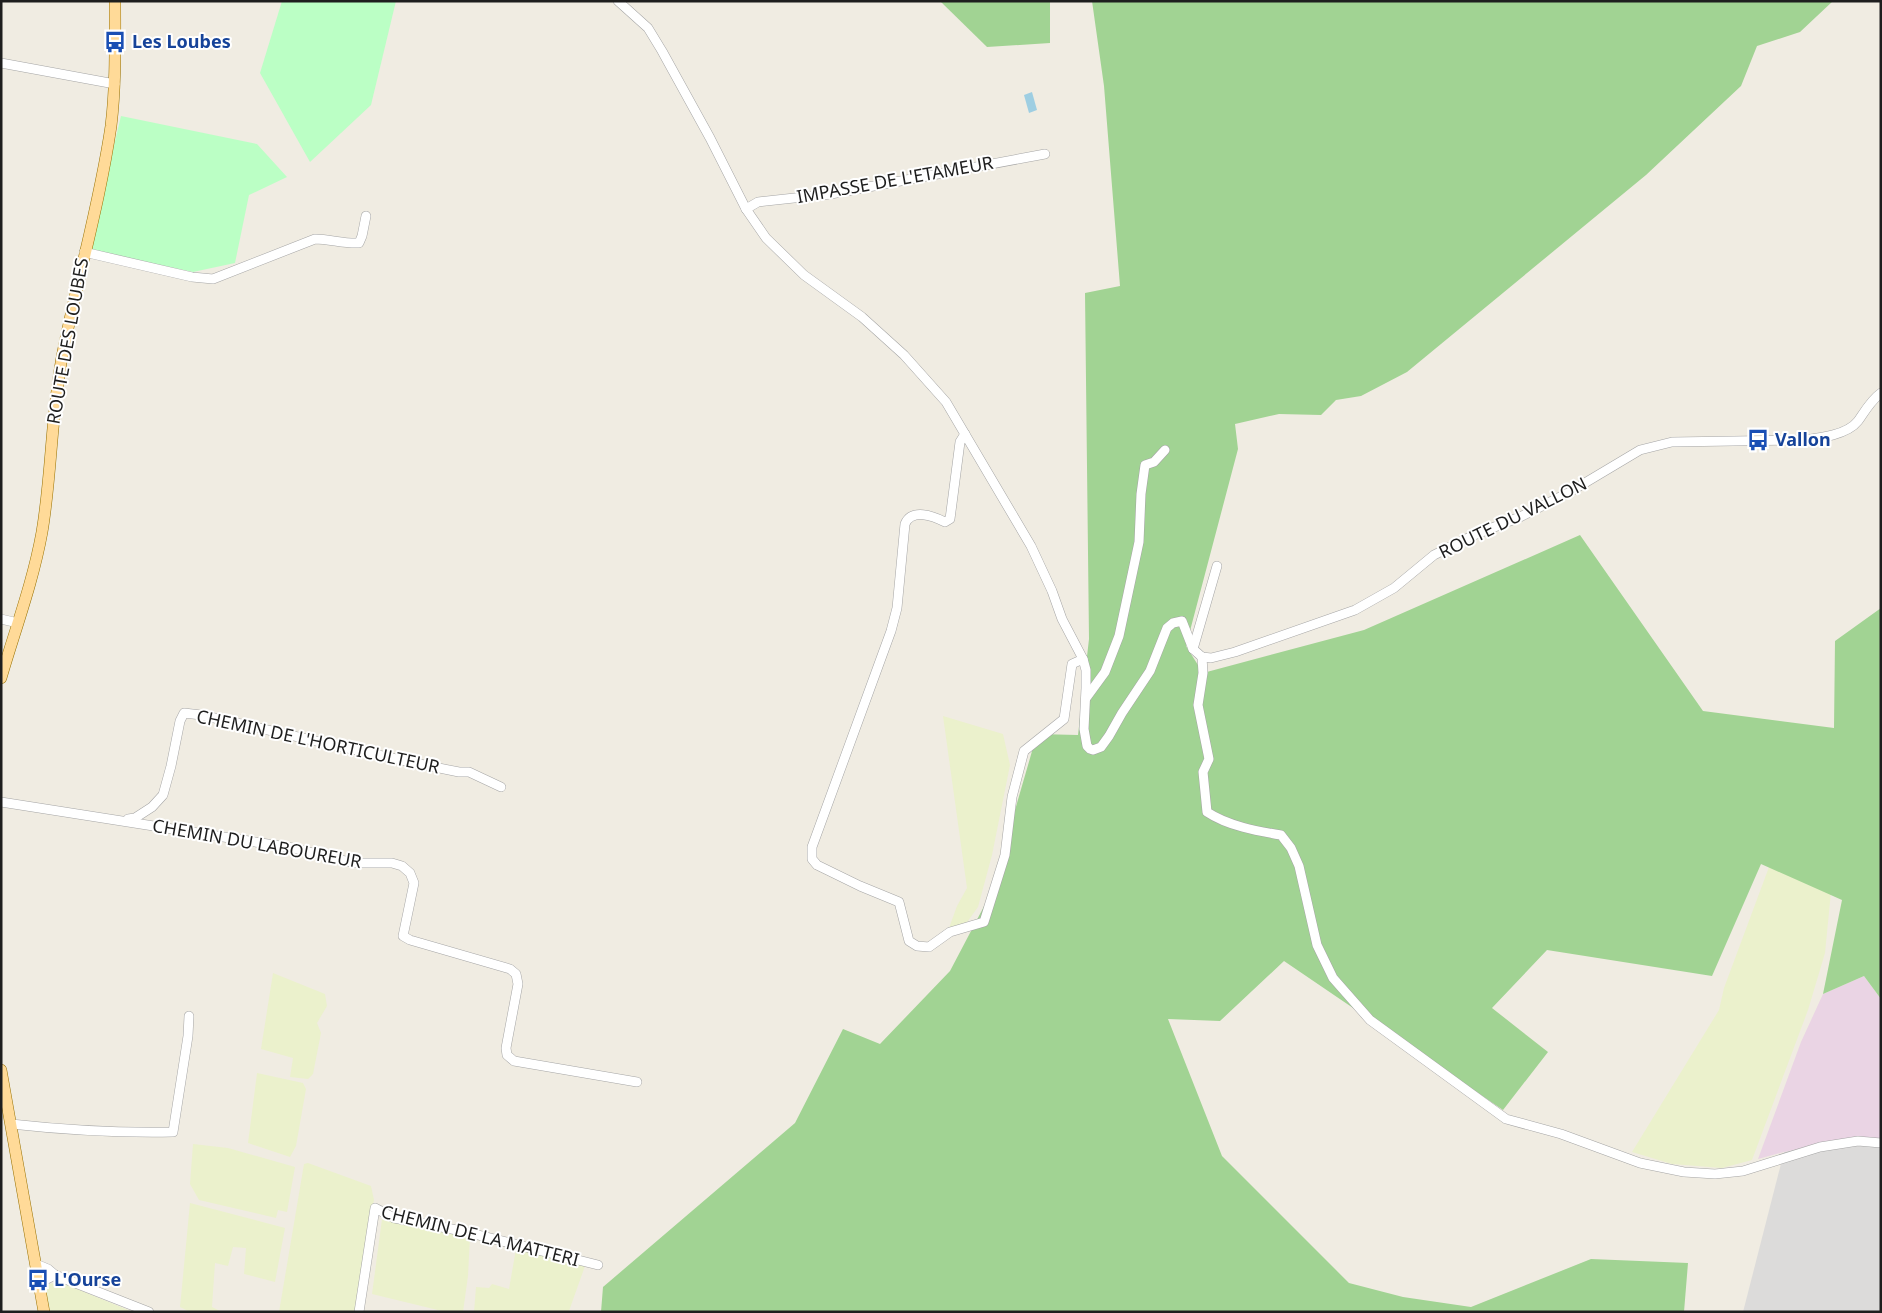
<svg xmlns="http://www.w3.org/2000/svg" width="1882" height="1313" font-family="'Noto Sans',sans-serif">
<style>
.residential{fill:#dcdbda}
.industrial{fill:#ead4e4}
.farmland{fill:#ebf1cc}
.forest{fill:#a1d393}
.park{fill:#bbffc5}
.water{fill:#9ecee2}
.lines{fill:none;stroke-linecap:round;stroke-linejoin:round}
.minor-casing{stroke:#a5a5a5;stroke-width:10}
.major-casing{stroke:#977000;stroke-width:12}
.minor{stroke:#fff;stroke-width:9}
.major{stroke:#ffda98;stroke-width:11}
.labels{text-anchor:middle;stroke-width:4;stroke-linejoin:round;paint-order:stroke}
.transit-label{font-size:18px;font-weight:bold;fill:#164399;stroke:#fff;text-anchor:start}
.street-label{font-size:18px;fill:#1e1e1e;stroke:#fff}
</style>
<rect width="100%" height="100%" fill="#f0ece2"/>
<polygon class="residential" points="1858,1136 1881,1140 1881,1312 1743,1312 1784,1152"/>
<polygon class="industrial" points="1864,976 1881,999 1881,1140 1858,1136 1784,1152 1758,1159 1801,1042 1823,994"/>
<g class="farmland">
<polygon points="943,716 1003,734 1010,765 992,855 978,907 965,925 949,928 957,906 967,888"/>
<polygon points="1769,867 1831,892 1825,953 1808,1010 1752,1160 1722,1168 1672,1164 1632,1152 1719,1010 1724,988"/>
<polygon points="273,973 325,994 327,1006 317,1023 321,1033 313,1074 308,1079 290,1077 293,1058 261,1049"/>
<polygon points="257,1073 303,1083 306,1089 296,1146 290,1157 248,1143"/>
<polygon points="193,1144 228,1148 295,1167 287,1212 278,1210 276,1218 199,1200 190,1184"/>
<polygon points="308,1163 371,1186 374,1200 368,1224 355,1312 279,1312 304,1164"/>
<polygon points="190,1203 285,1228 275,1282 244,1274 246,1248 233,1247 228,1266 215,1263 212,1307 222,1312 190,1312 180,1307"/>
<polygon points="382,1219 470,1237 468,1276 463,1312 446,1312 372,1294"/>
<polygon points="516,1249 585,1266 569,1311 474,1312 476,1287 489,1288 492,1284 509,1289"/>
<polygon points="58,1283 65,1284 133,1312 50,1312 45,1284"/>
</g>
<g class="forest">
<polygon points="940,1 1050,1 1050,43 987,47"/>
<polygon points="1092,1 1833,1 1800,32 1757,46 1741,86 1646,175 1407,372 1361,396 1336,400 1321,415 1279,414 1235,424 1238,449 1186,646 1203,673 1364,630 1580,535 1703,711 1834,728 1835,641 1881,608 1881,999 1864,976 1823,994 1842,900 1761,864 1712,976 1547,950 1492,1008 1548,1052 1503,1110 1284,961 1220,1021 1168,1019 1222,1156 1349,1283 1403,1297 1471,1307 1591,1259 1688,1263 1684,1312 601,1312 603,1287 795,1123 843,1029 880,1044 950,971 991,893 1037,734 1078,735 1089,639 1085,293 1120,286 1104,86"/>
</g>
<g class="park">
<polygon points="282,1 396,1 371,105 310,162 260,73"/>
<polygon points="121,116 257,144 287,177 249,195 235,263 193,272 89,250"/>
</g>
<polygon class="water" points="1032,92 1037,110 1029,113 1024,95"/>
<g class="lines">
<g class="minor-casing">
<g id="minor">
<polyline points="618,1 648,28 662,51 710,138 746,209 766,238 804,275 862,317 904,355 946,402 1031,546 1052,591 1062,619 1083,659 1086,670 1086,688 1084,729 1087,746 1090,749 1093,750 1101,747 1109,736 1122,713 1150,671 1167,628 1173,623 1182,621 1193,649 1202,657"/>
<polyline points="1,63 115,84"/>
<polyline points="746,209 758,202 831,194 1045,154"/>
<path d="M84 252 192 277 213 279 315 239C330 239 344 244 359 243L362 236 366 216"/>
<path d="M965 434 960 442 950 519 945 522C933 516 912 508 905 524L897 608 891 631 812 847V859L817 865 860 886 899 902 909 941 917 946 929 947 950 932 984 922 1005 855 1012 797 1024 751 1064 719 1072 664 1083 659"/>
<polyline points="1,619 18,623"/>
<polyline points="1193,649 1217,566"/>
<path d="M1202 657 1203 673 1198 705 1209 759 1203 772 1207 812C1228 826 1257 831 1281 835L1291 848 1299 866 1317 945 1333 978 1370 1020 1506 1119 1561 1134 1640 1163 1684 1172 1715 1174 1743 1171 1820 1147 1858 1141 1881 1143"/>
<path d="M1202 657 1211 658 1235 652 1355 610 1394 588 1434 555 1474 535 1520 517 1568 493 1640 450 1672 442 1803 440C1820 438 1847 435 1858 421 1865 411 1871 400 1881 393"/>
<polyline points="1086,698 1105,672 1119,636 1139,542 1141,494 1145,465 1154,462 1165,450"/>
<polyline points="1,802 293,848 354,863 392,863 402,866 410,873 414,883 403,936 410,940 510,969 516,974 518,984 506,1048 507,1055 514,1061 637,1082"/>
<path d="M128 819 135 818 152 807 163 795 171 766 180 721 184 713 201 715C287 734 372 755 459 772H469L501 787"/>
<path d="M11 1124C65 1130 119 1133 173 1132L188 1036 189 1016"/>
<polyline points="36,1264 48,1269 55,1275 39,1283"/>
<polyline points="55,1275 149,1312"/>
<polyline points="359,1312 375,1208 394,1218 462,1231 598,1265"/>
</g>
</g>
<g class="major-casing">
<g id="major">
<path d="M1 678C15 630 33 582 42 532 52 473 51 412 63 352 78 277 100 202 111 126 116 85 115 43 115 1"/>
<polyline points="1,1070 44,1312"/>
</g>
</g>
<use href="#minor" class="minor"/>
<use href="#major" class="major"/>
</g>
<defs>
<g id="bus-bare" transform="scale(1.725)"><path d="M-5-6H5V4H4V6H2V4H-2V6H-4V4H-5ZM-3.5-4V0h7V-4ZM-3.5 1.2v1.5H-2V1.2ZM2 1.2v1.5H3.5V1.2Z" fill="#1a4fb4" stroke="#fff" stroke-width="2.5" paint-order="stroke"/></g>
</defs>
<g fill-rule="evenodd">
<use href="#bus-bare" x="115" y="42"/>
<use href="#bus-bare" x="1758" y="440"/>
<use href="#bus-bare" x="38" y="1280"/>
</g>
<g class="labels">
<g class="transit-label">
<text x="132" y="48">Les Loubes</text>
<text x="1775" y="446">Vallon</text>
<text x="54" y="1286">L'Ourse</text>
</g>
<g class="street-label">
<text transform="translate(895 180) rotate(-10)" y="6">IMPASSE DE L'ETAMEUR</text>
<text transform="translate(68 341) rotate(-80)" y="6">ROUTE DES LOUBES</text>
<text transform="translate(1513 518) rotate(-26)" y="6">ROUTE DU VALLON</text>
<text transform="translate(318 742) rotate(12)" y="6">CHEMIN DE L'HORTICULTEUR</text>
<text transform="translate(257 844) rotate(10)" y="6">CHEMIN DU LABOUREUR</text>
<text transform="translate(480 1236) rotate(14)" y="6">CHEMIN DE LA MATTERI</text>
</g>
</g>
<rect width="1882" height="1313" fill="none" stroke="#1e1e1e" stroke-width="5"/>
</svg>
